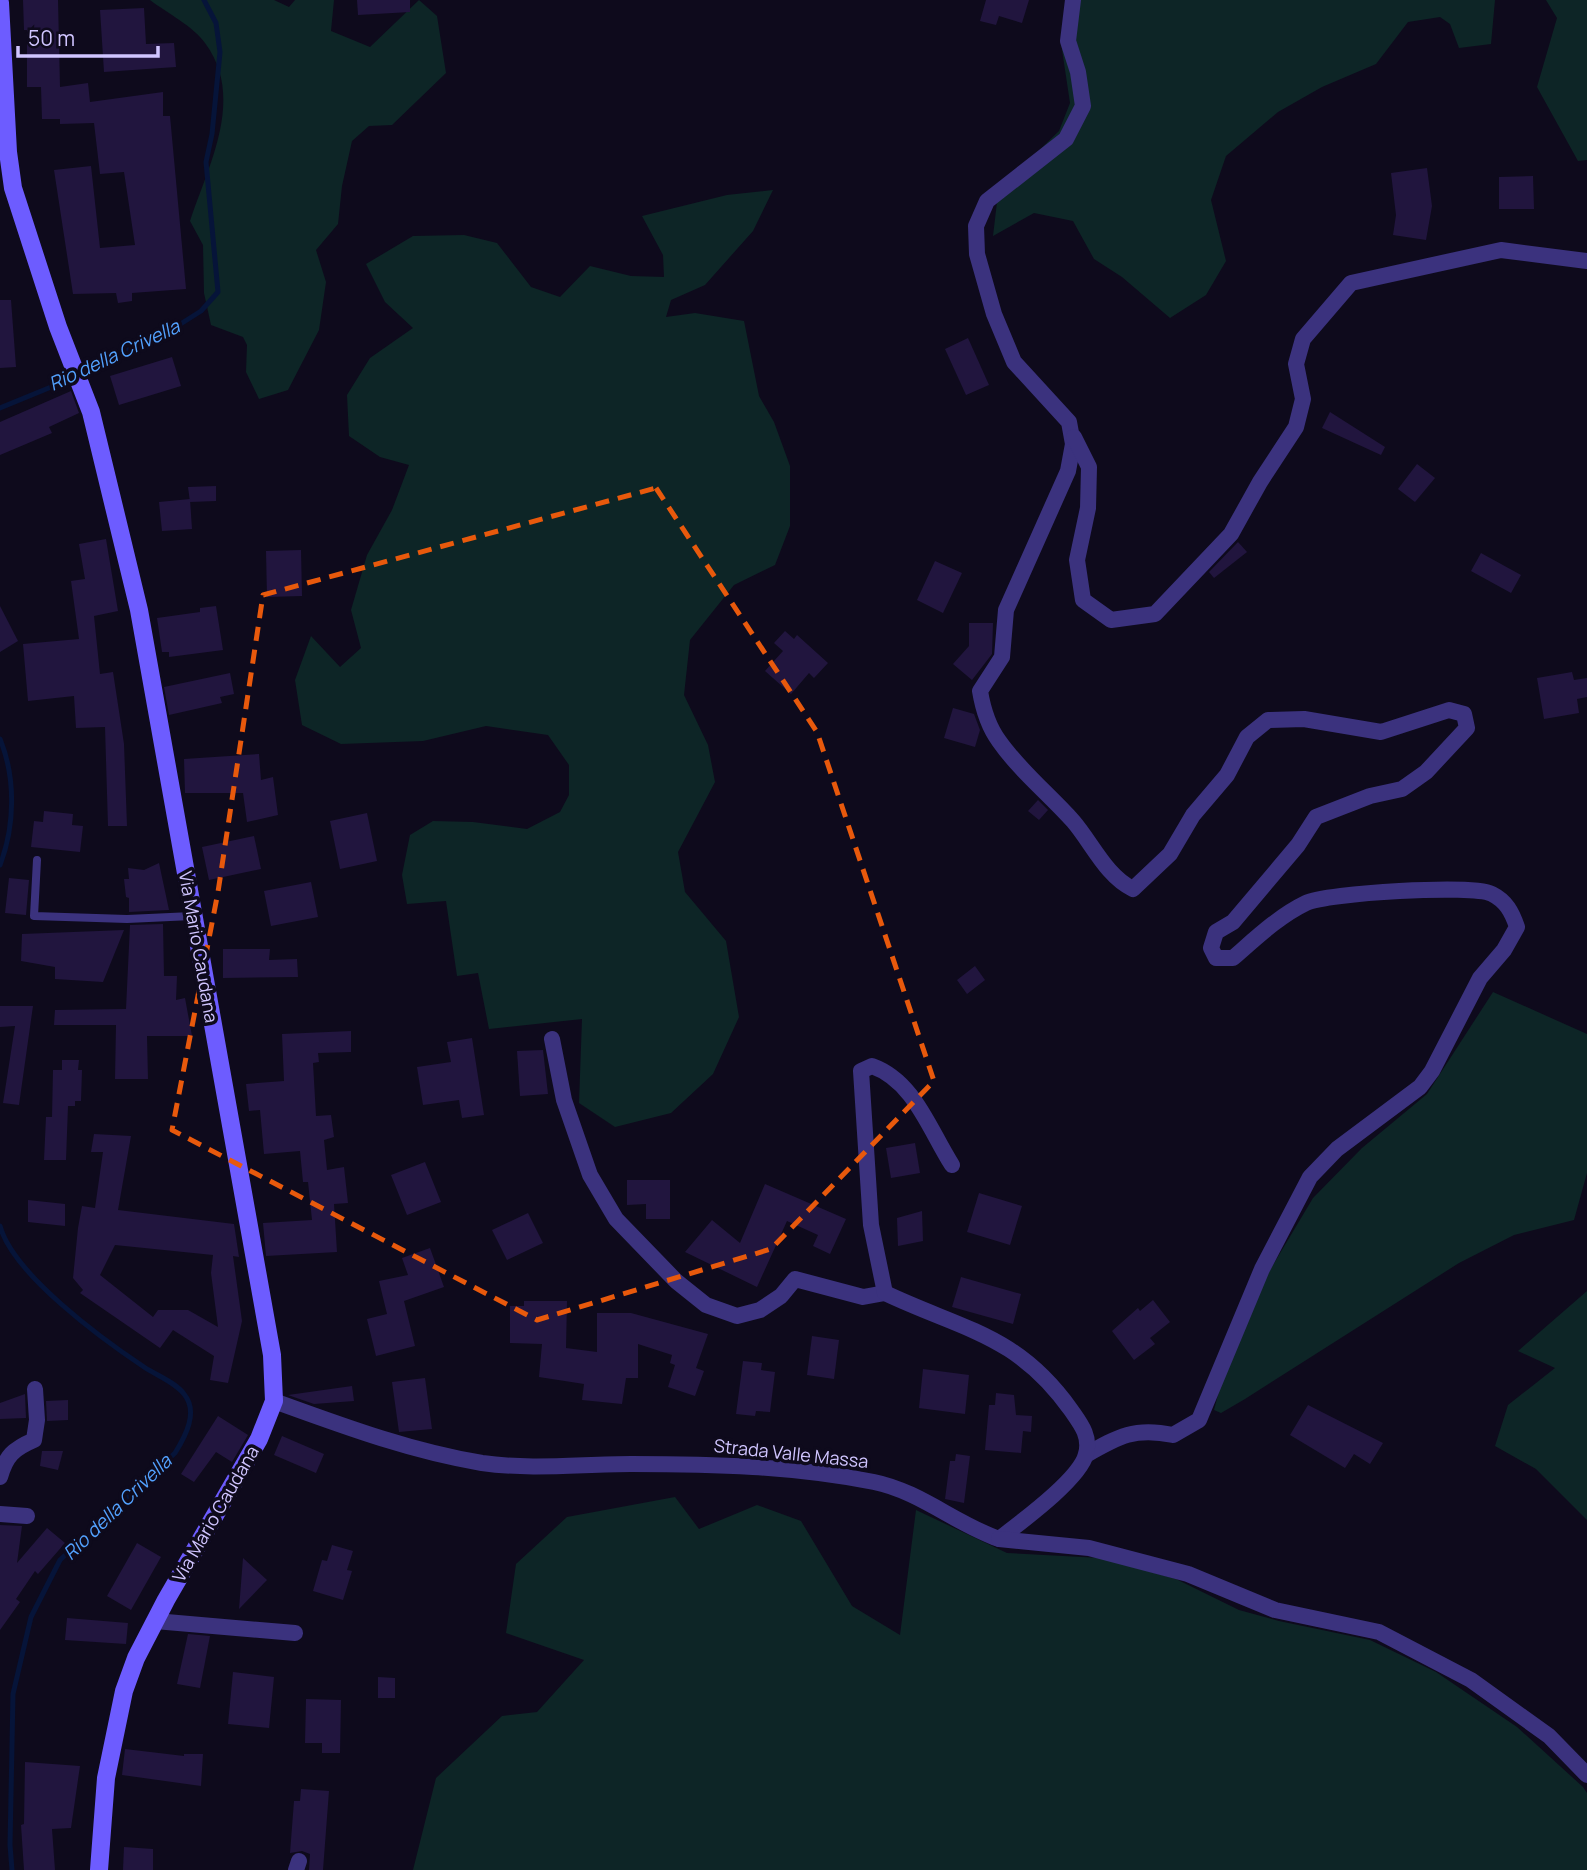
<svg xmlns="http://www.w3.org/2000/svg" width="1587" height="1870" font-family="Manrope,sans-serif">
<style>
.green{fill:#0d2526}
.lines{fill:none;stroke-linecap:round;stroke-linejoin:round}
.stream{stroke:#061439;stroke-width:5}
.building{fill:#21153e;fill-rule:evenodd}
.service{stroke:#3b327e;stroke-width:8}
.minor{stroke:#3b327e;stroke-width:16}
.secondary{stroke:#6d5cff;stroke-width:18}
.marked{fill:none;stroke:#e8590c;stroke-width:5;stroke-dasharray:14 9;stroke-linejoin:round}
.labels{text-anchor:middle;stroke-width:7;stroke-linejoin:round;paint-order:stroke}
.street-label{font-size:18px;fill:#d0c5ff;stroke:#0e0a1c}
.water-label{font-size:19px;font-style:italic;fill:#53a2ff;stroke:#0e0a1c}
</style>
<rect width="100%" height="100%" fill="#0e0a1c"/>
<g class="green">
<path d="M150 0H274L289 7 295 0H334L331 31 370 47 419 0 437 16 446 73 392 125 369 126 352 141 342 186 338 224 316 250 326 282 319 330 288 390 259 399 246 372 247 345 243 337 211 325 204 293 203 245 190 221C208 166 246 98 205 43 193 26 167 13 150 0Z"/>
<polygon points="1070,0 1495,0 1491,44 1459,48 1450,24 1440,17 1408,22 1376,64 1322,87 1278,112 1226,156 1211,200 1226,261 1206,295 1170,318 1122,277 1094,259 1073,221 1034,213 993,236 997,202 1028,161 1059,131 1070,103 1061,43"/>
<polygon points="1546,0 1587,0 1587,160 1578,161 1537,87 1557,18"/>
<polygon points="773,190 753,231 705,285 671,300 666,317 695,313 744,321 759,396 774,422 790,466 790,526 775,565 734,585 690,640 684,695 708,745 715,782 678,852 685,892 726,941 739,1017 713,1074 671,1113 615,1127 579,1103 582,1019 489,1029 478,973 457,976 446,901 407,904 402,875 410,835 433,821 473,822 527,829 560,812 569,795 569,765 548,735 486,726 423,741 341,744 302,725 295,680 311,636 340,667 361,648 351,610 367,555 392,510 409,465 380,457 349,436 347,395 370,358 413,328 385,302 366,264 413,236 464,235 497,243 531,287 560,297 590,266 631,276 664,277 663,255 642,216 727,195"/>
<polygon points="1493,992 1587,1034 1587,1173 1574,1220 1514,1235 1459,1263 1245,1399 1221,1413 1214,1410 1236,1327 1313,1198 1362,1148 1427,1094"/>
<polygon points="1587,1291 1587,1520 1536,1469 1495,1446 1508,1405 1555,1368 1518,1351"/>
<polygon points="675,1497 699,1529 757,1505 801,1521 852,1606 900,1635 916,1510 1007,1553 1101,1558 1176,1579 1239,1610 1279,1621 1370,1640 1436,1672 1517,1727 1583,1787 1587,1793 1587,1870 413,1870 436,1778 502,1716 537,1712 584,1660 506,1633 516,1564 567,1517"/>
</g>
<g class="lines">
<g class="stream">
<polyline points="0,408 56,385 103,360 160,337 201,311 218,292 206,162 212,134 220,52 216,23 204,0"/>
<path d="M0 739C16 778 15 826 0 865"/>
<path d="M0 1226C13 1274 102 1339 144 1367 156 1375 175 1382 184 1394 199 1412 185 1437 175 1453L60 1560 31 1617 13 1694 10 1845 12 1870"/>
</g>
</g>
<g class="building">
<polygon points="23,0 58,0 60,87 88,83 90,102 163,92 163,116 170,116 186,289 132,293 132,301 118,303 116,293 73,294 54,170 91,166 100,248 135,245 124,172 100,174 94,123 60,124 60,119 42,119 41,87 27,87 27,30 24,30"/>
<polygon points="357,0 410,0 410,12 358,15"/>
<polygon points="986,0 1029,0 1022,23 999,16 996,25 980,21"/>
<polygon points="144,8 146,44 174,43 176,67 104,72 100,10"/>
<polygon points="1427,168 1432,206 1426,240 1393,235 1396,215 1391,173"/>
<polygon points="1533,176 1534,209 1499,209 1499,177"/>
<polygon points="0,300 11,300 16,367 0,368"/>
<polygon points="968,338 989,385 966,395 945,349"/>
<polygon points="172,357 181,386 119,405 110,376"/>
<polygon points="71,391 79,413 49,427 52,433 0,455 0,422"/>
<polygon points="1330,412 1385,447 1381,455 1322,428"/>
<polygon points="1417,464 1435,478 1415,502 1398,489"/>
<polygon points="216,486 216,501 190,502 188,487"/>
<polygon points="190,499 192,529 162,531 159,502"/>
<polygon points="106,539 118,611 94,616 100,674 113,672 124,744 127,826 108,826 105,727 76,728 74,696 28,701 23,644 79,639 71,581 85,579 79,544"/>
<polygon points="1238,542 1247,552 1214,578 1209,572"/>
<polygon points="301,550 302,596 267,597 266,551"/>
<polygon points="1481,553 1521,575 1511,593 1471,571"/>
<polygon points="935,561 962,573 943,613 917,600"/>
<polygon points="0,606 18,641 0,652"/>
<polygon points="216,606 223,650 169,657 169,652 162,652 157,618 200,612 200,608"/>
<polygon points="969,623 993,623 992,654 972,680 953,664 969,646"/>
<polygon points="785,631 794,639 797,635 828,663 814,678 809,673 791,694 765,671 783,651 774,643"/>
<polygon points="1572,672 1574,680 1587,678 1587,697 1577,699 1579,713 1544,719 1537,678"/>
<polygon points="230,673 234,694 220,697 222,703 169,715 164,687"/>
<polygon points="953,708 974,714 980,730 975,747 944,738"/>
<polygon points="259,754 261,780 273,777 278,815 247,822 243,793 185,793 184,759"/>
<polygon points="1038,800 1048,810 1039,820 1028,811"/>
<polygon points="44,811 73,814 72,825 83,826 80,852 31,847 34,821 43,822"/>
<polygon points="367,813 377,861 340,869 330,821"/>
<polygon points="254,836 261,869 209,880 202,847"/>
<polygon points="159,863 169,910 129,912 129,898 126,897 124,879 129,879 128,868 144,870"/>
<polygon points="9,878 29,880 26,915 5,913"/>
<polygon points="311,882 318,917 271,926 264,891"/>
<polygon points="163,924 164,976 177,976 176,1000 185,998 192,1036 147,1036 148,1079 115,1079 116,1025 54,1025 55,1010 126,1009 130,925"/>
<polygon points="124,930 103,982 55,979 55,967 21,961 22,934"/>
<polygon points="223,949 270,949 269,960 297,959 298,977 223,978"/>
<polygon points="975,966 985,980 967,994 957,980"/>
<polygon points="0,1006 33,1006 19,1105 3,1103 15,1026 0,1027"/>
<polygon points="351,1031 351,1052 318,1053 319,1062 313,1063 316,1116 331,1115 334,1137 324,1140 327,1170 344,1167 348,1203 334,1204 337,1252 266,1256 263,1223 312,1220 308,1182 303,1182 300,1151 264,1154 260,1110 249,1111 246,1084 284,1081 282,1034"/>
<polygon points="472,1038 484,1115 462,1118 459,1100 423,1105 417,1067 451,1062 447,1042"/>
<polygon points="543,1050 548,1094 520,1096 517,1051"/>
<polygon points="62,1060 79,1060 78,1070 82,1070 81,1101 75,1101 75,1106 68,1106 66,1160 44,1160 46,1117 52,1117 53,1070 62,1070"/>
<path d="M94 1134 131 1136 118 1210 234 1224 239 1257 233 1256 242 1321 228 1383 210 1380 214 1356 173 1330 160 1348 80 1293 83 1290 73 1278 78 1228 82 1206 95 1208 103 1152H91ZM115 1245 213 1255 211 1273 218 1327 188 1310H158L153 1317 100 1275Z"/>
<polygon points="915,1143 920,1173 891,1178 886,1148"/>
<polygon points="425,1162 441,1202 407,1215 391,1175"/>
<polygon points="627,1180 670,1180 670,1219 646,1219 646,1204 627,1205"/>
<polygon points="765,1184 846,1219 830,1254 813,1246 818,1235 787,1221 757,1287 685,1252 712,1220 740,1243"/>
<polygon points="979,1193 1022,1206 1010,1245 967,1232"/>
<polygon points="28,1200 65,1204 65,1226 28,1222"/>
<polygon points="922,1211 923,1241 898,1246 897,1218"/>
<polygon points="528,1213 543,1243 507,1260 492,1230"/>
<polygon points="430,1248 444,1287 404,1301 415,1346 376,1356 367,1319 387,1314 379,1281 408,1275 402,1258"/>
<polygon points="961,1277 1021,1294 1013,1324 952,1307"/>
<polygon points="1153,1300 1170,1322 1150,1338 1155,1344 1134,1360 1112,1331 1138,1308 1140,1311"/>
<polygon points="524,1301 567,1301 566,1348 597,1352 597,1313 631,1313 708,1334 696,1368 704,1371 695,1396 668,1387 675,1365 670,1363 672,1355 638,1344 638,1378 626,1378 622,1404 582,1400 584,1384 539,1377 542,1344 510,1343 510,1306 524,1306"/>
<polygon points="812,1336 839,1340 834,1379 807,1375"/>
<polygon points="743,1361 762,1363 761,1370 775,1372 770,1412 756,1411 755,1416 736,1414"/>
<polygon points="923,1369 969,1375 965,1414 919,1408"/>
<polygon points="425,1378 432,1429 399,1432 392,1382"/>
<polygon points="352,1386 354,1401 314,1404 288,1395"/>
<polygon points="996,1393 1014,1395 1016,1415 1032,1416 1031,1432 1023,1431 1021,1453 985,1450 989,1405 995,1405"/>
<polygon points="25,1394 26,1418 0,1419 0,1403"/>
<polygon points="68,1400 68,1420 47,1421 46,1401"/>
<polygon points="1308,1405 1383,1443 1370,1464 1354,1454 1345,1468 1290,1435"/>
<polygon points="218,1416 248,1435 232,1462 216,1452 194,1482 181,1474"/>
<polygon points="282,1436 324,1454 316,1473 274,1455"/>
<polygon points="42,1451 63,1451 58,1470 40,1466"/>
<polygon points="956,1454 970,1456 964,1503 945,1499 950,1461 955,1461"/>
<polygon points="0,1525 22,1526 17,1563 47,1528 65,1543 38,1574 35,1571 16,1599 20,1602 0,1630"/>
<polygon points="137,1543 161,1557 131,1610 107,1596"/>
<polygon points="332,1545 353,1551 347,1570 352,1571 343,1600 313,1591 322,1560 327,1561"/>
<polygon points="243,1558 267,1580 239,1609"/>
<polygon points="67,1618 128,1623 126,1644 65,1640"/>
<polygon points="188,1634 210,1636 200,1688 177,1684"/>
<polygon points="233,1672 274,1677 269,1728 228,1724"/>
<polygon points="378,1677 395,1678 395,1698 378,1698"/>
<polygon points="306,1699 341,1700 340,1753 322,1753 322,1743 305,1743"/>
<polygon points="125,1749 184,1756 184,1754 203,1754 201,1786 122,1775"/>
<polygon points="25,1762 80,1766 71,1828 52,1829 55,1870 24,1870 21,1825 24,1824"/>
<polygon points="301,1789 329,1791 323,1870 309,1870 310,1854 302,1851 290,1853 294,1801 300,1801"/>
<polygon points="124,1847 153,1849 153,1870 123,1870"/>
</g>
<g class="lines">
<polyline class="service" points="37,860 34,916 127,919 192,916"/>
<g class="minor">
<path d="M1073 0 1068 41 1078 72 1083 106 1066 139 987 201 976 226 977 254 994 314 1014 362 1069 422 1073 444 1068 471 1006 610 1002 657 980 691C983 709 988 726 999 741 1020 771 1049 794 1073 821 1092 843 1106 876 1133 889L1170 854 1193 815 1227 775 1247 737 1268 720 1304 719 1381 732 1449 710 1464 714 1467 728 1426 772 1402 789 1370 796 1316 817 1298 845 1233 922 1216 932 1211 948 1216 958H1233C1256 938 1279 916 1306 903 1326 893 1473 884 1492 894 1506 901 1512 912 1517 927L1504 950 1480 978 1432 1071 1420 1087 1337 1149 1310 1177 1262 1269 1199 1420 1173 1435C1135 1427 1119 1436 1086 1455"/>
<polyline points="1074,437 1089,467 1088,508 1077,560 1083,600 1111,620 1155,614 1231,534 1260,482 1296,427 1303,399 1296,364 1303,339 1351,283 1501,250 1587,261"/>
<polyline points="552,1039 564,1100 590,1175 616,1219 676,1281 706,1305 737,1316 760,1310 781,1296 795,1279 863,1297 885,1293"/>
<path d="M274 1401C343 1426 410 1451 482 1463 532 1470 581 1464 631 1464 713 1464 793 1466 874 1482 919 1491 956 1524 999 1539 1021 1522 1080 1479 1086 1454 1091 1436 1080 1423 1071 1410 1017 1334 963 1330 885 1293L871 1225 861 1071 872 1066C914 1081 929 1129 952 1165"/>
<path d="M0 1477C6 1456 13 1449 34 1440L37 1420 35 1389"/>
<polyline points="0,1514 27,1516"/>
<polyline points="999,1539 1089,1548 1188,1574 1275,1610 1379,1632 1471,1680 1549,1736 1587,1775"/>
<polyline points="155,1621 295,1633"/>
<polyline points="296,1870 299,1861"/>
</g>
<polyline class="secondary" points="0,3 8,152 13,188 58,327 91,412 139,610 272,1355 274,1401 259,1439 166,1600 136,1658 124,1691 106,1778 99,1870"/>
</g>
<path class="marked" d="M656 488 817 732 934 1081 771 1249 537 1320 172 1130 218 892 263 595Z"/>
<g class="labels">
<g class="street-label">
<text transform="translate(198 947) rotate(80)" y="6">Via Mario Caudana</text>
<text transform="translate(791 1454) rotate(6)" y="6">Strada Valle Massa</text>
<text transform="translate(216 1514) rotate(-60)" y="6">Via Mario Caudana</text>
</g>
<g class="water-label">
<text transform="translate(114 355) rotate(-25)" y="7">Rio della Crivella</text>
<text transform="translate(117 1507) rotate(-44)" y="7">Rio della Crivella</text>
</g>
</g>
<path d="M18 46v10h140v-10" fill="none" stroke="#d0c5ff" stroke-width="3.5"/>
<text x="28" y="46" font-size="21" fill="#d0c5ff" stroke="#0e0a1c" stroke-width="5" paint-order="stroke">50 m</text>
</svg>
